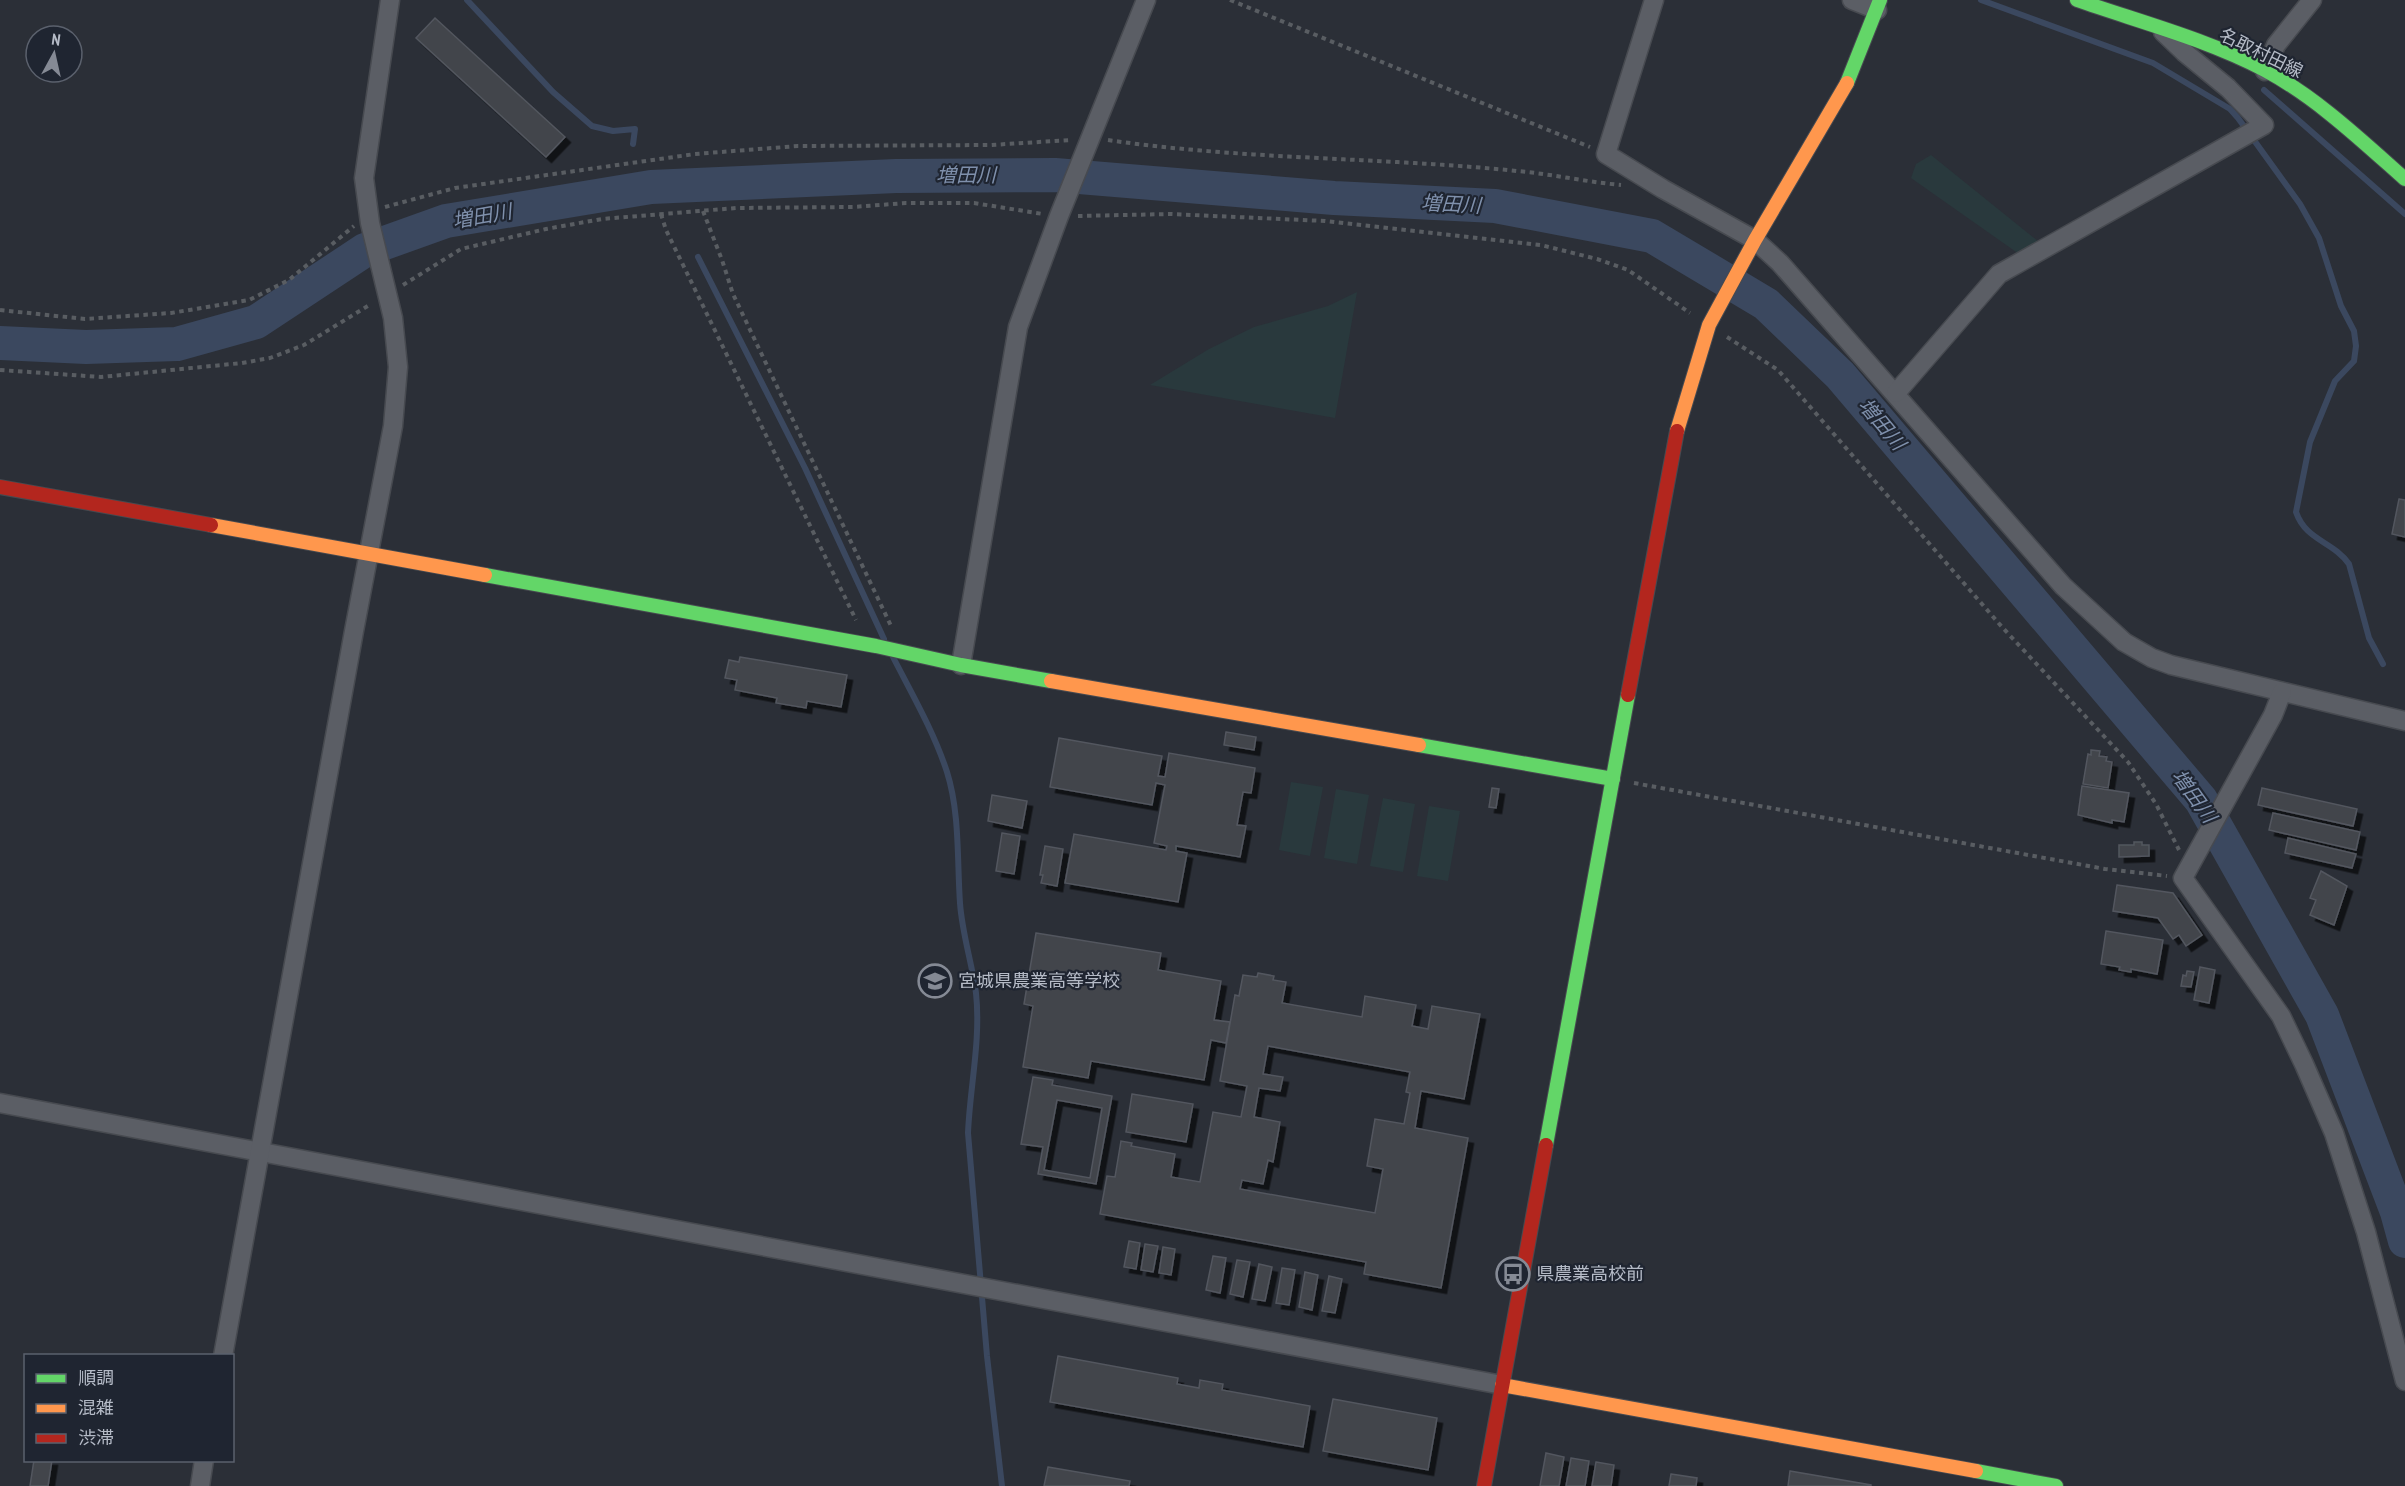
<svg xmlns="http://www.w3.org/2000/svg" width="2405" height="1486" font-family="'PT Sans Narrow','Noto Sans JP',sans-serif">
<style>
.green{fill:#29393d}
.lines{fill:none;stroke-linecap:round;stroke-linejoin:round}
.stream{stroke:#3b485f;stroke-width:6}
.river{stroke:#3b485f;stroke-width:34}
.building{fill:#42454b;stroke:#53575f;stroke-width:1.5;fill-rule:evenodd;filter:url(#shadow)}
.street-casing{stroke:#474a50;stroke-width:21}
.fast-casing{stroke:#474a50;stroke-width:16}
.slow-casing{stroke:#474a50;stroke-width:16}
.jam-casing{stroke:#474a50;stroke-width:16}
.path{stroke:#595d62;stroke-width:4;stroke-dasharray:4.5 4.5;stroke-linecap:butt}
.street{stroke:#5b5e65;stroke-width:18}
.fast{stroke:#63d668;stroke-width:14}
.slow{stroke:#ff974d;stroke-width:14}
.jam{stroke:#b3261e;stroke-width:14}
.labels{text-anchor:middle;stroke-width:4.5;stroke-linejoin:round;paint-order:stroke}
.street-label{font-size:18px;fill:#b5bbc7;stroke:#1f2531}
.poi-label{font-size:18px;fill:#b5bbc7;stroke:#1f2531;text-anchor:start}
.water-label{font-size:20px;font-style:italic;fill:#7f90ac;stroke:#1f2531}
</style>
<defs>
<filter id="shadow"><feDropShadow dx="5.5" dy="5.5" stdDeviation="0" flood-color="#0009"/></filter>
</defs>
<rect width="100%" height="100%" fill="#2b2f37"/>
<g class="green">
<polygon points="1931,155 2039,242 2019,254 1911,178 1916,164"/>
<polygon points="1357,292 1335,418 1150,385 1209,349 1254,327 1328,306"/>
<polygon points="1291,782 1323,787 1310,856 1279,850"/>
<polygon points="1336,789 1369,795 1357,864 1324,858"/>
<polygon points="1383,798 1415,804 1403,872 1370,866"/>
<polygon points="1429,806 1460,811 1448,881 1417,876"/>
</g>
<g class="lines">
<g class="stream">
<polyline points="467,0 553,92 592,126 613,131 635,129 633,144"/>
<path d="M1981 0 2153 63 2230 109 2238 118 2300 204 2319 238 2341 306 2354 331 2356 346 2354 361 2335 381 2310 442 2296 512C2306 541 2333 541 2349 564L2369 638 2383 664"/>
<polyline points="2264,90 2405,214"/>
<polyline points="698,257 805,468 884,639"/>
<path d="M893 657C912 694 934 732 947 772 960 813 957 861 960 903 962 933 972 963 976 993 981 1040 970 1086 968 1133L987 1356 1002 1486"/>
</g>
<polyline class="river" points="0,343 86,347 177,344 256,322 365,250 446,221 651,187 896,176 1055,175 1334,198 1495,206 1652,236 1766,304 1840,375 2201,800 2322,1015 2397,1212 2405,1241"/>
</g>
<g class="building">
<polygon points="435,18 565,137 546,157 416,38"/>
<polygon points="2399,499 2405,500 2405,537 2392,534"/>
<polygon points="740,657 847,675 841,707 807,701 806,708 776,703 777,698 735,690 737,680 725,678 729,660 739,662"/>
<polygon points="1226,732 1256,737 1254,750 1224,745"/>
<polygon points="1059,738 1162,756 1158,776 1165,777 1169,753 1255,768 1251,793 1243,792 1237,825 1246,826 1240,857 1176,846 1176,851 1187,853 1178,902 1065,883 1074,834 1166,850 1167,846 1154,843 1165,785 1156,783 1152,805 1050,787"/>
<polygon points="2091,750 2100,751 2099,756 2107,757 2106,761 2112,762 2108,788 2083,784 2088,754 2091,755"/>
<polygon points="2082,786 2129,793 2124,822 2112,820 2112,823 2078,815"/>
<polygon points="1492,788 1499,789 1496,808 1489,807"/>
<polygon points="2262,788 2357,809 2353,826 2258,805"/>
<polygon points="992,795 1027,801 1022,828 988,821"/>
<polygon points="2273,813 2360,832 2356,850 2269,830"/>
<polygon points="1002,833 1020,836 1014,874 996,871"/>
<polygon points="2288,838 2356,854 2352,868 2285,853"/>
<polygon points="2134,842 2142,842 2142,845 2149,845 2149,856 2119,857 2119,845 2134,845"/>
<polygon points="1045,846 1063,849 1057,886 1041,883 1043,875 1040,875"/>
<polygon points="2321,871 2347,886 2334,925 2310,915 2316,900 2310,898"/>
<polygon points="2117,885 2173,893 2202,935 2186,946 2179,935 2173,939 2158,918 2113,911"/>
<polygon points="2106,931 2163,940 2157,974 2131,969 2131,972 2119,970 2120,967 2101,964"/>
<polygon points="1036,933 1161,953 1158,970 1221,981 1214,1020 1230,1022 1226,1043 1211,1040 1204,1080 1091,1061 1088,1078 1023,1067 1033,1006 1024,1004"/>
<polygon points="2200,967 2215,970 2209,1003 2194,1000"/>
<polygon points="2187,971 2194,972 2191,987 2181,986 2183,975 2186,976"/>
<path d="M1258 973 1274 976 1273 980 1286 982 1282 1003 1362 1017 1365 996 1416 1005 1412 1026 1428 1029 1432 1006 1480 1014 1464 1099 1421 1091 1415 1128 1468 1138 1441 1288 1364 1274 1366 1262 1100 1214 1107 1176 1115 1177 1121 1141 1132 1143 1131 1146 1175 1154 1171 1177 1200 1182 1213 1112 1241 1117 1247 1086 1220 1081 1235 995 1239 996 1243 975 1257 977ZM1268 1046 1410 1072 1406 1092 1410 1093 1404 1124 1375 1119 1367 1166 1383 1169 1375 1213 1240 1189 1242 1180 1263 1184 1268 1160 1273 1162 1280 1122 1254 1117 1259 1088 1280 1091 1283 1077 1263 1074Z"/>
<path d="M1033 1077 1053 1080 1052 1085 1112 1096 1096 1184 1038 1174 1043 1147 1021 1144ZM1057 1100 1102 1108 1090 1178 1044 1170Z"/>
<polygon points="1132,1094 1193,1104 1186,1142 1126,1132"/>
<polygon points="1129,1241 1140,1243 1136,1269 1124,1267"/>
<polygon points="1145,1244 1158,1246 1153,1272 1141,1270"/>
<polygon points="1163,1247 1175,1249 1171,1275 1159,1273"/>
<polygon points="1213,1256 1226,1258 1220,1293 1206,1290"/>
<polygon points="1237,1260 1250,1262 1243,1297 1230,1294"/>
<polygon points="1259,1264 1272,1267 1265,1301 1252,1299"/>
<polygon points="1282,1268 1295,1270 1289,1305 1276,1303"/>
<polygon points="1305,1272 1318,1275 1312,1310 1299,1307"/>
<polygon points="1329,1276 1342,1279 1335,1313 1322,1311"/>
<polygon points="1058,1356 1178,1378 1177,1384 1199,1388 1200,1380 1223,1384 1222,1390 1310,1406 1303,1447 1050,1402"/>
<polygon points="1333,1399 1437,1418 1428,1470 1323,1451"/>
<polygon points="1546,1453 1564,1457 1559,1486 1540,1486"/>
<polygon points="1571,1458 1589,1461 1585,1486 1566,1486"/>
<polygon points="34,1460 52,1460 48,1486 30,1486"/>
<polygon points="1596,1462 1614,1465 1611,1486 1592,1486"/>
<polygon points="1048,1467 1130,1481 1129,1486 1044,1486"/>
<polygon points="1790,1471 1871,1485 1871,1486 1788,1486"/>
<polygon points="1671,1474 1697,1478 1696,1486 1669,1486"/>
</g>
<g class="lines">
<g class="street-casing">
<g id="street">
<polyline points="1654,0 1606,154 1663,189 1755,240 1780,263 2063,586 2124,642 2152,658 2171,665 2405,721"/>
<polyline points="1852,0 1877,10"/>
<polyline points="2265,71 2276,45 2312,0"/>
<polyline points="1896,393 1999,274 2264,125 2228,88 2184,52 2163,32"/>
<polyline points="961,665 1018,327 1059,216 1146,0"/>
<polyline points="2282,692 2273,715 2183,878 2281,1016 2304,1064 2334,1133 2366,1232 2405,1381"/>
<polyline points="0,1103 1502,1385"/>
<polyline points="223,1356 354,631 393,426 398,367 393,318 370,223 364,178 390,0"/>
<polyline points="200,1486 204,1460"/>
</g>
</g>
<g class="fast-casing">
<g id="fast">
<path d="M2077 0C2140 22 2206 39 2265 70 2317 98 2361 140 2405 179"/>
<polyline points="1847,83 1880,0"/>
<polyline points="485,575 876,646 961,665 1051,681"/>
<polyline points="1419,745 1613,779"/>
<polyline points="1546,1145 1628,695"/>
<polyline points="1976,1471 2056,1486"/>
</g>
</g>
<g class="slow-casing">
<g id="slow">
<polyline points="1677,431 1709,325 1755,240 1847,83"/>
<polyline points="211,525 485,575"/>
<polyline points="1051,681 1419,745"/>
<polyline points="1502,1385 1976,1471"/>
</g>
</g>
<g class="jam-casing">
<g id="jam">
<polyline points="0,487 211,525"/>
<polyline points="1628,695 1677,431"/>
<polyline points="1484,1486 1546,1145"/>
</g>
</g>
<g class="path">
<polyline points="1230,0 1590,147"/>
<path d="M1108 140C1244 160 1381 157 1517 171 1552 174 1586 182 1621 185"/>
<polyline points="385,207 455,188 695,154 798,146 991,145 1071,140"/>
<polyline points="703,211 722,260 733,294 892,628"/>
<polyline points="661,214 666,230 856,620"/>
<polyline points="1078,216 1170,214 1325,221 1541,245 1597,259 1628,270 1690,313"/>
<polyline points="403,285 461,249 546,229 602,219 736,208 853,207 906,203 974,203 1043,214"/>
<polyline points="0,310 85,319 171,313 249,300 289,280 354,226"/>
<polyline points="1727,337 1778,370 2002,627 2128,762 2156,804 2179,850"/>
<polyline points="0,370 101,377 242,363 270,358 304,345 371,304"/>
<polyline points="1634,783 2105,869 2167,876"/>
</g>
<use href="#street" class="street"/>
<use href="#fast" class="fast"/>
<use href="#slow" class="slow"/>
<use href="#jam" class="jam"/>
</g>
<defs>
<g id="school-ring" transform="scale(1.725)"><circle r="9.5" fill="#1f2531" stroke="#858a95" stroke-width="1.5"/><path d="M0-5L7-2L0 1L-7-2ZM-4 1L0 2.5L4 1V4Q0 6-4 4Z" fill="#858a95"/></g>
<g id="bus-ring" transform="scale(1.725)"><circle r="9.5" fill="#1f2531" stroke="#858a95" stroke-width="1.5"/><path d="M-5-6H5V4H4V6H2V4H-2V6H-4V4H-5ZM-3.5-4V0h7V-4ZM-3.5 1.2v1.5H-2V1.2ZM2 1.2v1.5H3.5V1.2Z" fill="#858a95"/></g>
</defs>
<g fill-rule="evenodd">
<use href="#school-ring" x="935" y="981"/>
<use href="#bus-ring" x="1513" y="1274"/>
</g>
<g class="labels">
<g class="street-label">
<text transform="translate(2261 53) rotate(26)" y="6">名取村田線</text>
</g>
<g class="poi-label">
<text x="958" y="987">宮城県農業高等学校</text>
<text x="1536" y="1280">県農業高校前</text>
</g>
<g class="water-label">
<text x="966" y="182">増田川</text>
<text transform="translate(1451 204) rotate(3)" y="7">増田川</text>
<text transform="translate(482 216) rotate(-10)" y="7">増田川</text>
<text transform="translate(1882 424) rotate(50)" y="7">増田川</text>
<text transform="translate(2194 796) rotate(54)" y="7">増田川</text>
</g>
</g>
<rect x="24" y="1354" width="210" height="108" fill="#1f2531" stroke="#5b616d" stroke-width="1.5"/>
<rect x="36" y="1374" width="30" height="9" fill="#63d668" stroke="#5b616d" stroke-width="1.5"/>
<text x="78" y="1384" font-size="18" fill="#b5bbc7">順調</text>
<rect x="36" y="1404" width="30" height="9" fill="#ff974d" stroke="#5b616d" stroke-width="1.5"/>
<text x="78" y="1414" font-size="18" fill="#b5bbc7">混雑</text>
<rect x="36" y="1434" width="30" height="9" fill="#b3261e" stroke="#5b616d" stroke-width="1.5"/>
<text x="78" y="1444" font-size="18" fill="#b5bbc7">渋滞</text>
<g transform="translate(54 54) rotate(8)"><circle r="28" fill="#1f2531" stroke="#5b616d" stroke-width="1.5"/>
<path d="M0-4.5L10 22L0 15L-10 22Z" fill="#858a95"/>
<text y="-9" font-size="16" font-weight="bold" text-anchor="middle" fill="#b5bbc7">N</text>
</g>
</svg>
